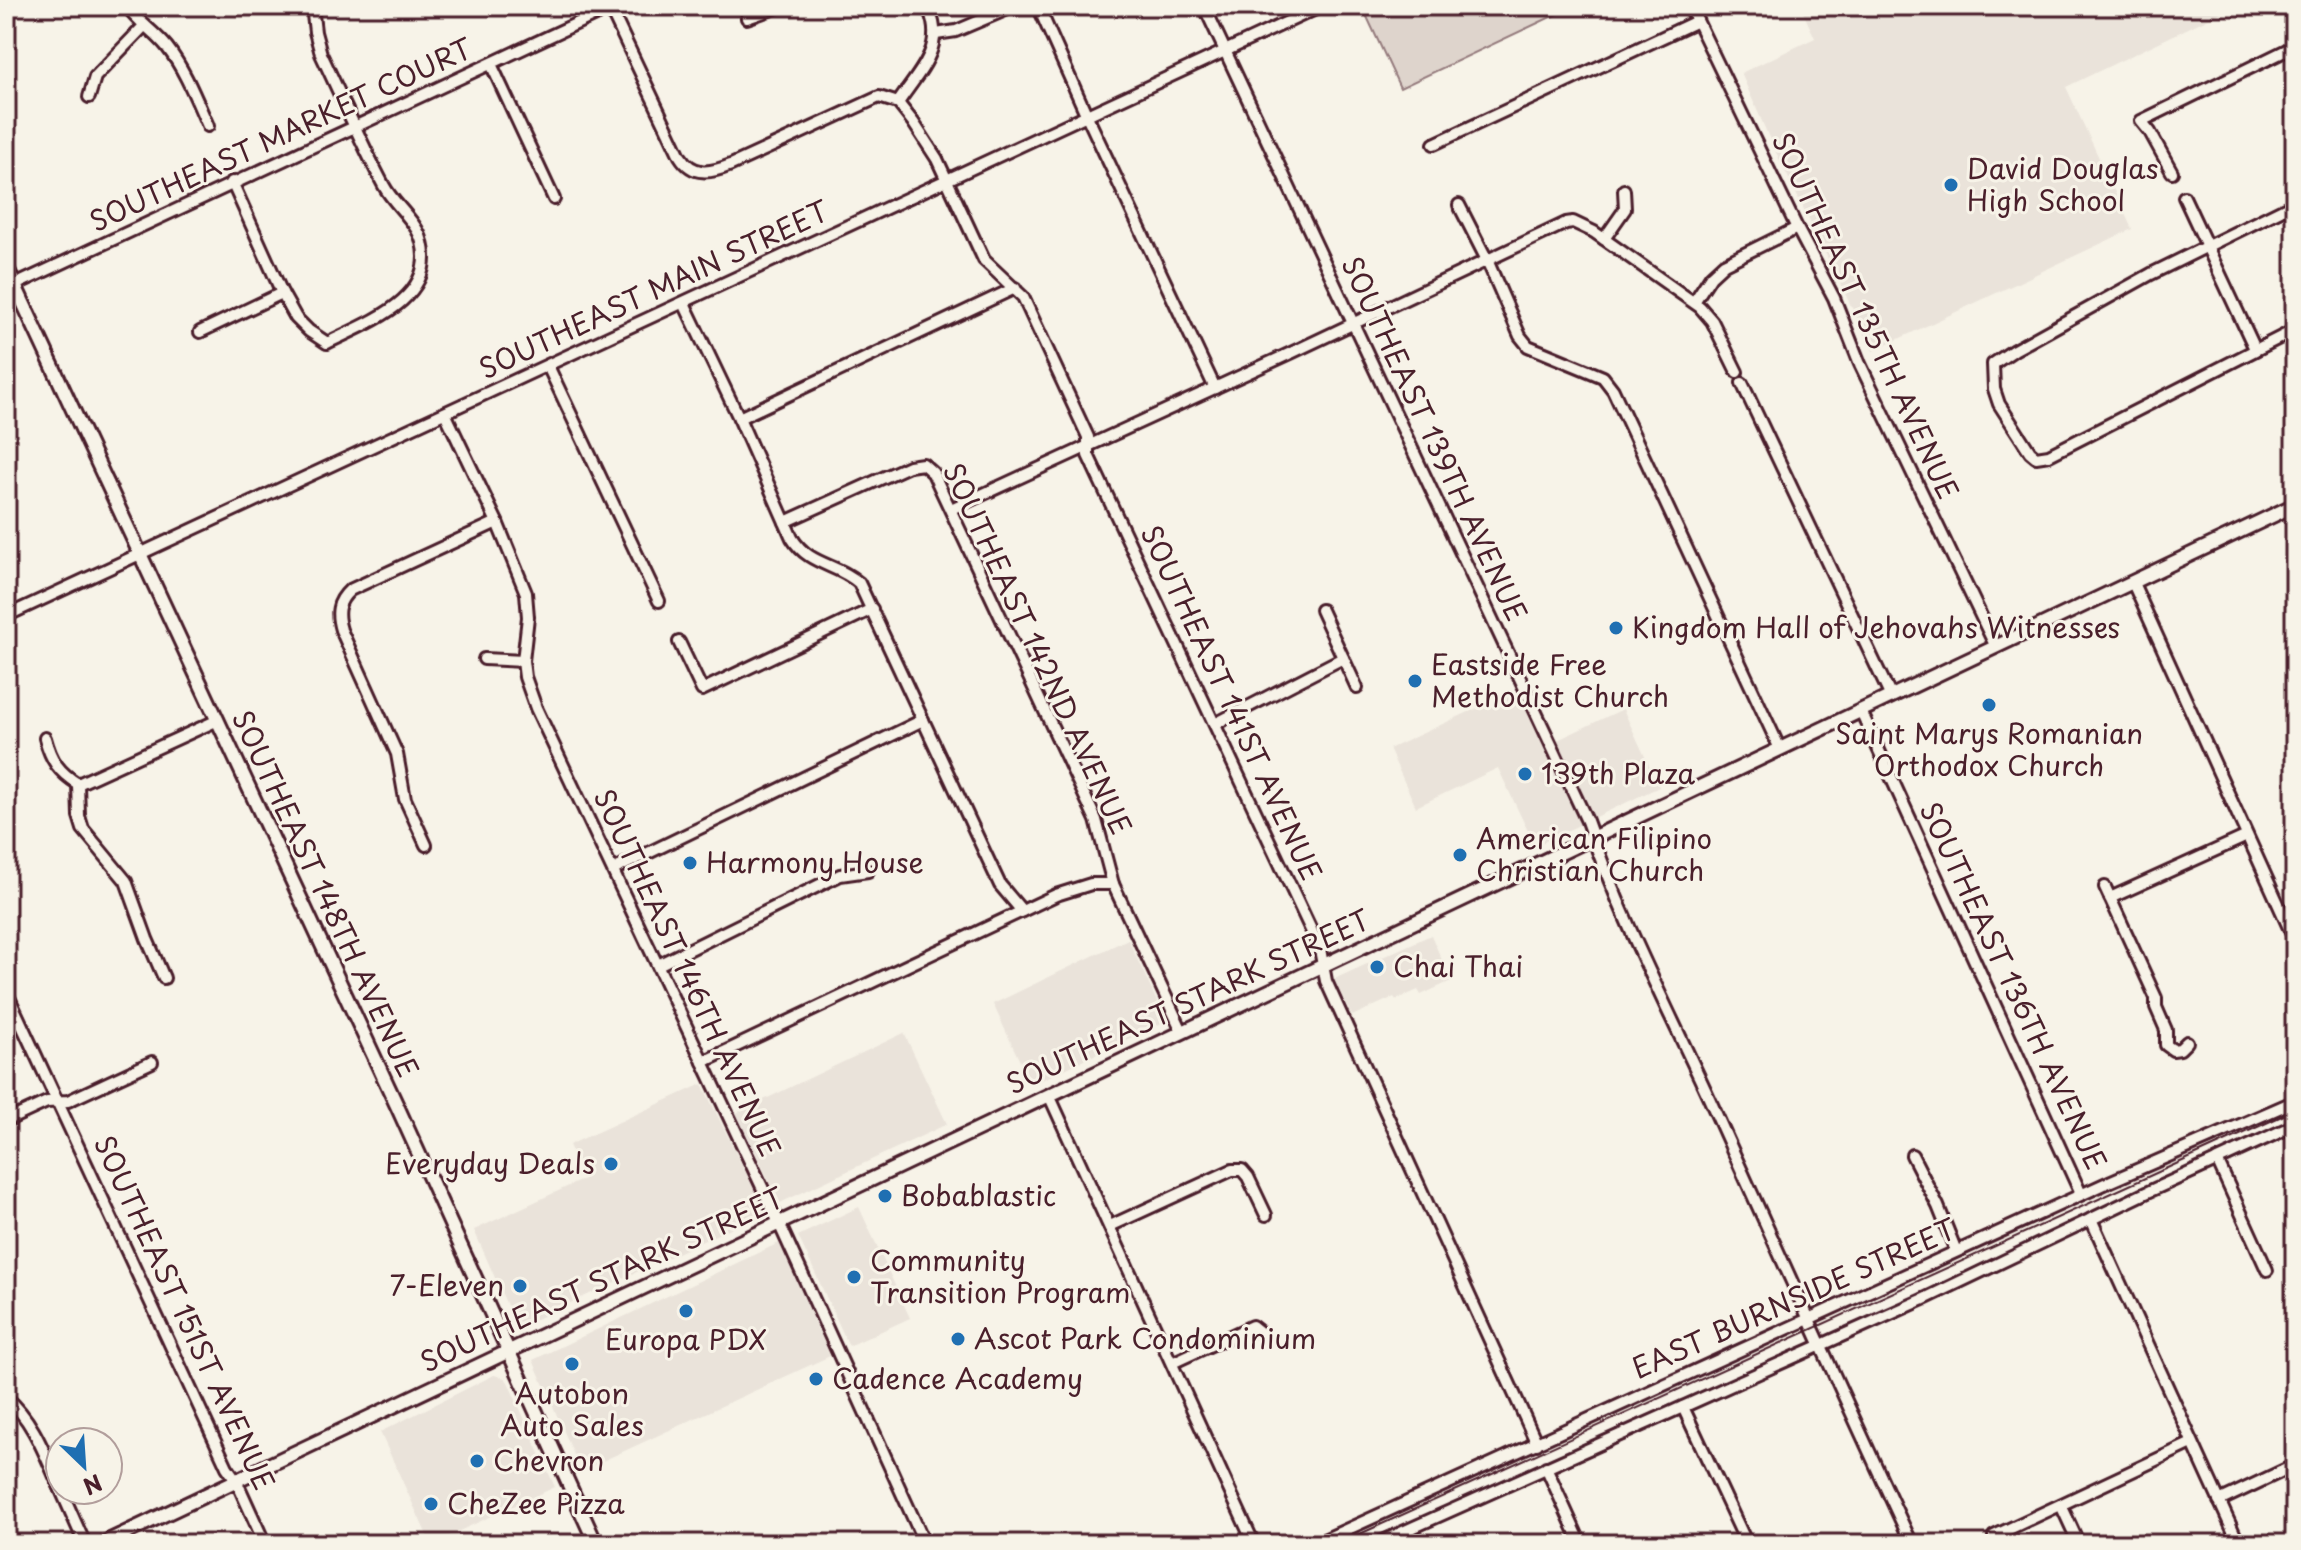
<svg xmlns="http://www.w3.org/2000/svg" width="2301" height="1550" font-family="'Playpen Sans',sans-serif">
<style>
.built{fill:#eae3da}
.green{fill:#ded4cc;stroke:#947a7c;stroke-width:2}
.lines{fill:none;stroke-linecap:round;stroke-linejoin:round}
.minor-casing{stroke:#4a1f2b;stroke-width:16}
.major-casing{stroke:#4a1f2b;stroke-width:18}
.minor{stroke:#f7f3e8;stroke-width:10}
.major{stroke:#f7f3e8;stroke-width:12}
.tram{stroke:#4a1f2b;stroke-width:2}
.poi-dot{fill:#1f6fb2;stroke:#f7f3e8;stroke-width:3}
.labels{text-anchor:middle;stroke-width:6;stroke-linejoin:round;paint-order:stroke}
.street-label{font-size:28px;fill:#4a1f2b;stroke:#f7f3e8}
.poi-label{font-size:28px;fill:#4a1f2b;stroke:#f7f3e8;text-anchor:start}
</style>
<rect width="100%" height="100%" fill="#f7f3e8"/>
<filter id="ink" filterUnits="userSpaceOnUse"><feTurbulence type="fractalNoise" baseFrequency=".0125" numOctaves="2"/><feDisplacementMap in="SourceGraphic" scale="16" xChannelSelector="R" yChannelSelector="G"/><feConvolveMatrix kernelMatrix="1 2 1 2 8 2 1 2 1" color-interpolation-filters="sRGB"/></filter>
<g filter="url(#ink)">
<g class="built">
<polygon points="1800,6 2234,6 2066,87 2132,229 1873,351 1770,140 1741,73 1815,38"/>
<polygon points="1516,690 1543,747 1623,709 1659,787 1535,846 1498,768 1416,807 1389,749"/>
<polygon points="1431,935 1451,981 1421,995 1418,990 1396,1000 1394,997 1352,1016 1334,979"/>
<polygon points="1128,939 1166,1021 1031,1085 993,1004"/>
<polygon points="904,1033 947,1124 780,1203 736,1113"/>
<polygon points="702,1084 765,1212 517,1328 474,1230 584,1179 569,1145"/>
<polygon points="859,1207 910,1318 849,1346 798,1236"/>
<polygon points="779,1243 830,1356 581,1471 533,1360"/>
<polygon points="494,1375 505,1378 508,1382 555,1487 431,1544 380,1432"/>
</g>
<polygon class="green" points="1362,6 1574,6 1400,88"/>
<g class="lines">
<g class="minor-casing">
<g id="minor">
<path d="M127 6C138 22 155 32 167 47 185 70 196 99 208 126"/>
<path d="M609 6 680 156C693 177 711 173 731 165L879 97 898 103 913 122 937 159 984 260 1023 297 1088 437V455L1320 949 1326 981 1537 1444"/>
<polyline points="1038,6 1087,116 1215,388"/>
<path d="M1204 6 1587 821C1620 916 1667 1007 1709 1098 1776 1247 1843 1396 1912 1544"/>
<polyline points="1690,6 1797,228 1834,298 1860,364 1996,647"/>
<polyline points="747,18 781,6"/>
<polyline points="936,34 956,31 1015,6"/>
<polyline points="491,64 554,199"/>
<polyline points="89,97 95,77 144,26"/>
<path d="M898 103C919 71 948 46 927 6"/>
<polyline points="1434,144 1697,21"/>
<polyline points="2172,172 2150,132 2141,121 2295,46"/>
<path d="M232 182 282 293 296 318 309 331 327 343C367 323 437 299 422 242 417 221 394 205 384 186 361 143 342 98 321 54L315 32 312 6"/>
<polyline points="2184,197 2255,349"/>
<polyline points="2295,203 2151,274 2014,350 1993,364 1994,389 1999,404 2030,452 2036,457 2049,455 2295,330"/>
<polyline points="1459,205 1487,260 1520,336 1528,346 1603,377 1613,390 1780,749"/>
<polyline points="1604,239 1625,209 1624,190"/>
<polyline points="15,285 610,8"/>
<polyline points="1694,302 1711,276 1724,264 1797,228"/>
<path d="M684 303 739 418 792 538C809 566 837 563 859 583L1000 885 1022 911"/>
<polyline points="200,332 282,293"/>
<polyline points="548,366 659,601"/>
<polyline points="1742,383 1891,697"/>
<polyline points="445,413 497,522 526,593 528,617 523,661 525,677 536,708 779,1223 925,1544"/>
<polyline points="739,418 1015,288"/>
<polyline points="951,509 1293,352 1566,223 1573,222 1594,232 1700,307 1712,321 1737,372"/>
<polyline points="785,522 909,466 923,464 933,473 1096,820 1113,884 1182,1031"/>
<polyline points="2133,583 2295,941"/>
<polyline points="1321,610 1357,688"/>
<polyline points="6,616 1322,6"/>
<polyline points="679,642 702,690 872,609"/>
<polyline points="484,659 523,661"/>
<polyline points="1861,711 2081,1194"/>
<polyline points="1215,724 1343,658"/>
<path d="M45 738C51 761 59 772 78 784"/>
<polyline points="78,784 79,816 83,829 126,881 147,939 164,978"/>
<polyline points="78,784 218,720"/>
<path d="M426 845 405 799 397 754 341 630C336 613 337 602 350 590L497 522"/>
<polyline points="613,870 923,720"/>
<polyline points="2105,887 2156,998 2156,1007 2166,1030 2166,1045 2173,1050 2180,1049 2187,1042"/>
<polyline points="2110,898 2247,836"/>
<polyline points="658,965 840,875 868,871"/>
<polyline points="6,991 227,1467 236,1480 265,1544"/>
<polyline points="703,1062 1056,895 1091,884 1113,884"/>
<polyline points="1049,1095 1254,1544"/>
<polyline points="6,1121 47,1102 68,1101 152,1062"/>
<polyline points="1912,1155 1938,1206 1956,1251"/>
<polyline points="2217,1160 2267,1270"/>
<polyline points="2091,1219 2239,1544"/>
<polyline points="1110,1226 1232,1170 1242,1170 1248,1177 1266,1215"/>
<polyline points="1172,1363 1252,1326 1262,1334"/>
<path d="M6 1397C34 1421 45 1455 60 1488"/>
<polyline points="1683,1407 1747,1544"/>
<polyline points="1546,1467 1581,1544"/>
<polyline points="61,1490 85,1544"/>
<polyline points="2219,1501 2295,1465"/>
<polyline points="2061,1505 2079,1544"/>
<polyline points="1994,1536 2192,1443"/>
<polyline points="1315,1544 2109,1182 2295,1101"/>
<polyline points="1376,1544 1922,1300 2150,1191 2295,1125"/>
</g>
</g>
<g class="major-casing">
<g id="major">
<polyline points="6,266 398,1108 596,1544"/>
<polyline points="102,1544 2295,505"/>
</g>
</g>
<use href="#minor" class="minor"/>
<use href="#major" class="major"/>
<path class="tram" d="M1338 1544C1657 1400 1976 1255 2295 1110"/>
</g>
</g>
<g class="poi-dot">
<circle cx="1951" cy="185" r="8"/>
<circle cx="1616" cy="628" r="8"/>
<circle cx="1415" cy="681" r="8"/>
<circle cx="1989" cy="705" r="8"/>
<circle cx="1525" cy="774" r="8"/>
<circle cx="1460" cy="855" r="8"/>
<circle cx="690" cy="863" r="8"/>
<circle cx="1377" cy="967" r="8"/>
<circle cx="611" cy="1164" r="8"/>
<circle cx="885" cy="1196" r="8"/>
<circle cx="854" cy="1277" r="8"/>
<circle cx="520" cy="1286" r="8"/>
<circle cx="686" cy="1311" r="8"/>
<circle cx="958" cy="1339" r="8"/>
<circle cx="572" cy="1364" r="8"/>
<circle cx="816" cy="1379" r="8"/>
<circle cx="477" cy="1461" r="8"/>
<circle cx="431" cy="1504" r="8"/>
</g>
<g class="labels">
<g class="street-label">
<text transform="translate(281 135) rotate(-25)" y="10">SOUTHEAST MARKET COURT</text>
<text transform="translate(654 290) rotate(-25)" y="10">SOUTHEAST MAIN STREET</text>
<text transform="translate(1865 316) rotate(65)" y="10">SOUTHEAST 135TH AVENUE</text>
<text transform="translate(1434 439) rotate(65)" y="10">SOUTHEAST 139TH AVENUE</text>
<text transform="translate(1037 649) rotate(65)" y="10">SOUTHEAST 142ND AVENUE</text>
<text transform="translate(1231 703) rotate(65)" y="10">SOUTHEAST 141ST AVENUE</text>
<text transform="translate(325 894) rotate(65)" y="10">SOUTHEAST 148TH AVENUE</text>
<text transform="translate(687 973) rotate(65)" y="10">SOUTHEAST 146TH AVENUE</text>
<text transform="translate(2013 986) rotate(65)" y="10">SOUTHEAST 136TH AVENUE</text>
<text transform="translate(1188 1002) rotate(-25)" y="10">SOUTHEAST STARK STREET</text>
<text transform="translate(602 1280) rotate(-25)" y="10">SOUTHEAST STARK STREET</text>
<text transform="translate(1794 1299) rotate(-24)" y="10">EAST BURNSIDE STREET</text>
<text transform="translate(184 1313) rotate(65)" y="10">SOUTHEAST 151ST AVENUE</text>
</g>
<g class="poi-label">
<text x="1967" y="179">David Douglas<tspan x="1967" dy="32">High School</tspan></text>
<text x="1632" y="638">Kingdom Hall of Jehovahs Witnesses</text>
<text x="1431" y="675">Eastside Free<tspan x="1431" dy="32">Methodist Church</tspan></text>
<text x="1989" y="744" text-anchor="middle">Saint Marys Romanian<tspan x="1989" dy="32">Orthodox Church</tspan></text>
<text x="1541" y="784">139th Plaza</text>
<text x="1476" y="849">American Filipino<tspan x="1476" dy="32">Christian Church</tspan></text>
<text x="706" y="873">Harmony House</text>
<text x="1393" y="977">Chai Thai</text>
<text x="595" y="1174" text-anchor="end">Everyday Deals</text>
<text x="901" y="1206">Bobablastic</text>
<text x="870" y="1271">Community<tspan x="870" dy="32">Transition Program</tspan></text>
<text x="504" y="1296" text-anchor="end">7-Eleven</text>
<text x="974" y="1349">Ascot Park Condominium</text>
<text x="686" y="1350" text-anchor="middle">Europa PDX</text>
<text x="832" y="1389">Cadence Academy</text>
<text x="572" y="1404" text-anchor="middle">Autobon<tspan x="572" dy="32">Auto Sales</tspan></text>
<text x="493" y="1471">Chevron</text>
<text x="447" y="1514">CheZee Pizza</text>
</g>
</g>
<rect width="2301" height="1550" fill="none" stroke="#f7f3e8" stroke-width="32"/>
<rect x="16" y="16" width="2269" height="1518" fill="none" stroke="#4a1f2b" stroke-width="3" filter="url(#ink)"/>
<g transform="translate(84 1466) rotate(155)"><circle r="38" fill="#f7f3e8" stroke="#b29e9c" stroke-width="2"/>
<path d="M0-6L14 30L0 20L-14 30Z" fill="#1f6fb2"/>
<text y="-12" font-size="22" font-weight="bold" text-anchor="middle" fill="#4a1f2b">N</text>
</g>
</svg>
